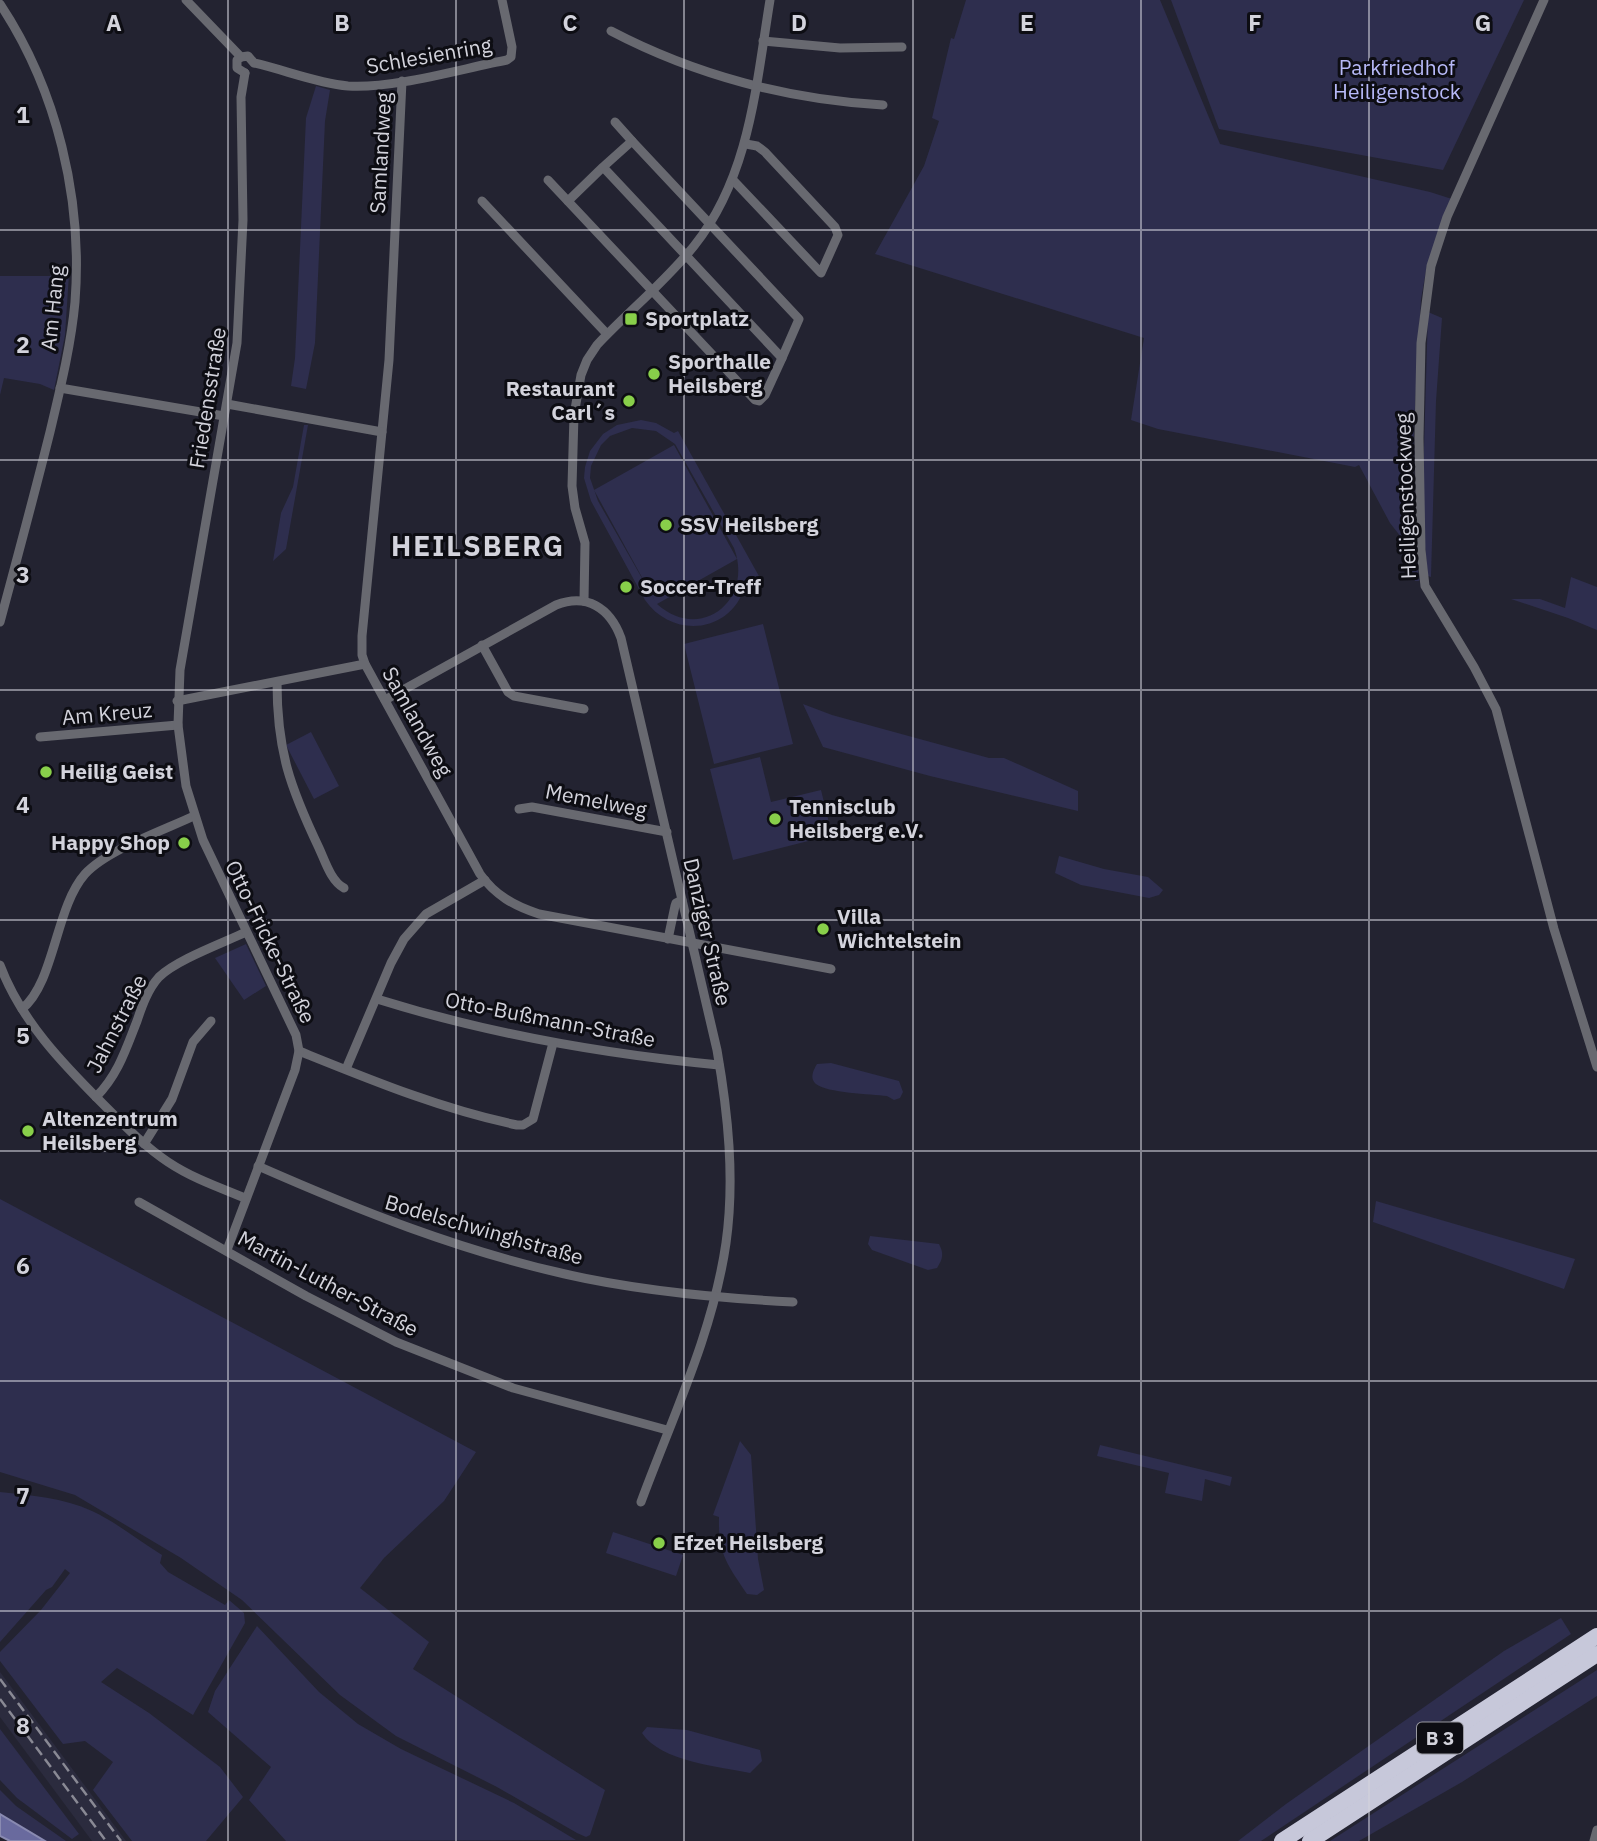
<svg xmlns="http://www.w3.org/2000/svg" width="1597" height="1841" font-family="'IBM Plex Sans',sans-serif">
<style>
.built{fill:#2b2b3e}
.green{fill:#2e2e4e;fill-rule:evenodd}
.water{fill:#696a9e;stroke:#898ab1;stroke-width:2}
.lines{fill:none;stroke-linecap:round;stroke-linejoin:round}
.street{stroke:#686970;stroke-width:9}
.highway{stroke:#c7c8da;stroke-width:16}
.rail{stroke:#898994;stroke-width:2.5;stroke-dasharray:10 5;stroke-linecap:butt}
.grid{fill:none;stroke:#d3d3dc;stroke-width:2;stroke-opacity:0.55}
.poi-dot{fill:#88cf4a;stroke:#0d0d13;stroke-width:2.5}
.labels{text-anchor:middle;stroke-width:6;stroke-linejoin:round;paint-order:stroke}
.shield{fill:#0d0d13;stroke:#9898a0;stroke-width:2}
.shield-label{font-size:19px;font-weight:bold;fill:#d3d3dc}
.street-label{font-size:21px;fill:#d3d3dc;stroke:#0d0d13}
.park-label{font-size:21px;fill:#b7b9f8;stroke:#0d0d13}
.poi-label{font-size:21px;font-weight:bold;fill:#d3d3dc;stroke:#0d0d13;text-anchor:start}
.district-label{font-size:28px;font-weight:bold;letter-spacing:2px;fill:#d3d3dc;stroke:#0d0d13}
.grid-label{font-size:23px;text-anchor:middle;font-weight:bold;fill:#d3d3dc;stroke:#0d0d13;stroke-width:6;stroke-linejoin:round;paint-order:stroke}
</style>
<rect width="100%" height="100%" fill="#232331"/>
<polygon class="built" points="0,1672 126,1841 92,1841 0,1717"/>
<g class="green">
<polygon points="966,0 1160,0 1220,144 1430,192 1452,199 1427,265 1421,299 1414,425 1412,530 1401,537 1390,523 1359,465 1355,467 1158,429 1131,420 1144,338 875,254 924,166 939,121 932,118 951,38 954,39"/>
<polygon points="1171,0 1524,0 1443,170 1219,129"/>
<polygon points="316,86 330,90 325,121 315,343 306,389 291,386 295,358 306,118"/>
<polygon points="62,274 69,274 65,335 54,390 40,384 4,378 0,395 0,276 62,276"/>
<polygon points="1428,312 1442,318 1436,401 1431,577 1428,576 1422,516"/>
<path d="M641 420 656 423 674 433 678 431 760 578 745 586C731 634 672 639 645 600L591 501 584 478 585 467 590 451 603 434 617 425ZM632 428 656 431 675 444 734 548C754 601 700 643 657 604L737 559 674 445 594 490 655 601 598 501 590 478 591 466 601 445 610 436Z"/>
<polygon points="304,425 308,425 286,549 273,561 281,513 293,487"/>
<polygon points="1414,531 1419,581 1415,581 1397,543"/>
<polygon points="1571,577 1597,587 1597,630 1568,618 1511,599 1540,599 1565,608"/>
<polygon points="763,624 793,744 714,764 684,644"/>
<polygon points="803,704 832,715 989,758 1004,758 1078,791 1078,811 930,776 823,747"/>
<polygon points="311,732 339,786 314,799 286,745"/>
<polygon points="760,757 771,802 821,790 832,835 733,860 710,769"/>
<polygon points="1059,856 1104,869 1148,877 1163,890 1159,895 1149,898 1081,885 1055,873"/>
<polygon points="246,944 266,986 244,1000 215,958"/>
<path d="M831 1063 899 1081 903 1092 900 1098 894 1100 887 1096C871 1094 827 1093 816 1084 809 1078 814 1069 817 1064Z"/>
<polygon points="0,1199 476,1452 444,1501 384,1558 360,1588 429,1642 413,1669 605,1790 590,1835 586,1837 577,1833 497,1787 396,1736 340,1695 242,1600 181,1558 75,1495 0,1472"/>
<polygon points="1376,1201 1575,1259 1564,1289 1373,1222"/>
<path d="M870 1236 939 1244C944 1254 943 1258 937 1268L928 1270 872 1250 868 1244Z"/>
<path d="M740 1441 751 1455 758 1559 764 1590 757 1595 747 1594C727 1564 718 1554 719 1517L713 1515Z"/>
<polygon points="1100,1445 1232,1477 1230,1486 1205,1479 1202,1501 1165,1493 1169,1473 1097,1456"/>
<path d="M0 1492C30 1495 64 1498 92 1511 116 1522 139 1541 162 1555L160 1563 168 1572 225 1605 229 1600 244 1613 245 1623 193 1715 117 1668 101 1682 149 1713 220 1767 243 1797 206 1841H132L93 1790 113 1762 85 1741 63 1744 0 1661V1652L41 1610 70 1573 65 1569 52 1587 46 1590 0 1642Z"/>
<polygon points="613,1532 683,1555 676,1576 606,1553"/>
<polygon points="1561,1618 1571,1634 1261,1841 1238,1841 1286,1804 1504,1651"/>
<polygon points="257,1626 319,1692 358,1724 401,1749 514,1803 576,1840 286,1841 249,1800 271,1767 208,1712 215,1691"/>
<polygon points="1597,1670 1597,1696 1462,1782 1359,1841 1330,1841"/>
<path d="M647 1727 687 1730 760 1750 762 1761 750 1773C718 1766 661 1762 642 1733Z"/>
<polygon points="0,1729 79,1834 72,1839 17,1798 0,1780"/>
<polygon points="0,1790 16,1806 66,1841 45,1841 0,1814"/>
</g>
<polygon class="water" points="0,1814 45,1841 10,1841 0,1836"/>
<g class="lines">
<g class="street">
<path d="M186 0 241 57 248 56 254 63C285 70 316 83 348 86 393 89 460 69 507 60L511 57 512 47 502 0"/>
<polyline points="1544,0 1447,217 1431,266 1421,343 1419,438 1421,550 1425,586 1474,667 1496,709 1554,929 1597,1067"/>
<path d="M0 4C57 90 83 199 75 302 71 346 60 390 50 432 34 496 17 559 0 622"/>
<path d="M611 31C695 75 789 100 883 105"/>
<polyline points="763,41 840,48 902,47"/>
<polyline points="241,57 237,60 237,68 245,73"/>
<path d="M402 81 389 360 362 636V655L365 664 480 874C495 895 514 906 539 914L831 969"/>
<polyline points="615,122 632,141"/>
<polyline points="548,180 755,400 759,401 765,395 782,358"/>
<polyline points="733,180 821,273 838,235 835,227 765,152 757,146 746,144"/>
<polyline points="482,201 607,334"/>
<polyline points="568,201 603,167 782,358 799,319 632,141 603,167"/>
<polyline points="60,388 224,416"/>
<polyline points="227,404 382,432"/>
<path d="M584 601 585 543 575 508 572 486 574 415 581 375 587 360 597 345C629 311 665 282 694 246 750 176 756 85 770 0"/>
<polyline points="482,645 508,692 514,696 584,709"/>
<path d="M277 682C277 751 290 787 319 848 325 861 331 881 344 888"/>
<path d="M385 700 556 605C587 593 610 608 621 638L717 1050C728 1113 735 1179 726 1243 713 1333 672 1418 641 1502"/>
<polyline points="177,701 365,664"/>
<polyline points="40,737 178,725"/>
<polyline points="519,809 532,807 667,832"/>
<polyline points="668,939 675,906 676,903 682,900"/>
<path d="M0 965C21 1021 63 1064 104 1105 124 1125 144 1146 168 1162 192 1178 218 1187 245 1198"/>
<path d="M377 999C489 1034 603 1054 719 1065"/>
<path d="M22 1009C55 982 55 908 85 874 107 850 164 830 194 816"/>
<path d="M299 1051C371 1080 441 1109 517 1125H523L533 1119 553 1043"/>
<polyline points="346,1069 391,963 404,939 426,914 485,880"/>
<path d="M96 1097C118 1075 126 1049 137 1021 142 1006 148 989 159 977 176 960 223 943 246 932"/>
<polyline points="144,1144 172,1099 193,1042 211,1021"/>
<path d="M258 1166C358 1210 458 1250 565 1274 639 1291 717 1298 793 1302"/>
<polyline points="139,1202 306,1296 396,1342 513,1388 667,1430"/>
<polyline points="227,1250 295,1070 299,1051 296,1035 203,840 186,786 178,725 180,670 237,343 243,220 241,97 245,73"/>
<polyline points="1594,1841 1597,1830"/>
</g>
<g class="highway">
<polyline points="1282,1841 1597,1636"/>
<polyline points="1310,1841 1597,1654"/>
</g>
<g class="rail">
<polyline points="0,1679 121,1841"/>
<polyline points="0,1699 106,1841"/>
</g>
</g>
<path class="grid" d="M228 0V1841M456 0V1841M684 0V1841M913 0V1841M1141 0V1841M1369 0V1841M0 230H1597M0 460H1597M0 690H1597M0 920H1597M0 1151H1597M0 1381H1597M0 1611H1597"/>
<g class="poi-dot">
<rect x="624" y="312" width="14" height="14" rx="3.5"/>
<circle cx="654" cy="374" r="7"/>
<circle cx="629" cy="401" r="7"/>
<circle cx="666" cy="525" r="7"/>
<circle cx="626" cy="587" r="7"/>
<circle cx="46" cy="772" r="7"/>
<circle cx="775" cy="819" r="7"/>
<circle cx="184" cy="843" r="7"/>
<circle cx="823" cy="929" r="7"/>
<circle cx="28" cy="1131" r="7"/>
<circle cx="659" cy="1543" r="7"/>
</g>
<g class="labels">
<rect class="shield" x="1417" y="1722.5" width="46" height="31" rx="5"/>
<g class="shield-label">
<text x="1440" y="1745">B 3</text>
</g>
<g class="street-label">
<text transform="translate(429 56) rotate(-10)" y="7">Schlesienring</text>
<text transform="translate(381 153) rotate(-87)" y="7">Samlandweg</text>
<text transform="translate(53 308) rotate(-84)" y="7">Am Hang</text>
<text transform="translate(208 398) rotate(-81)" y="7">Friedensstraße</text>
<text transform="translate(1406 496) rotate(-92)" y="7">Heiligenstockweg</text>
<text transform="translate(107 714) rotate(-5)" y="7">Am Kreuz</text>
<text transform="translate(417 722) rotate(61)" y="7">Samlandweg</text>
<text transform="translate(596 801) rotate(11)" y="7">Memelweg</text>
<text transform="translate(707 932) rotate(77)" y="7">Danziger Straße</text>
<text transform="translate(270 942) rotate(64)" y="7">Otto-Fricke-Straße</text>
<text transform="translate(550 1020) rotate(11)" y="7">Otto-Bußmann-Straße</text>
<text transform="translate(117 1024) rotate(-63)" y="7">Jahnstraße</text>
<text transform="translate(484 1230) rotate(16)" y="7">Bodelschwinghstraße</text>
<text transform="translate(328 1284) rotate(28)" y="7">Martin-Luther-Straße</text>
</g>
<g class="park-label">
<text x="1397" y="75">Parkfriedhof<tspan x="1397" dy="24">Heiligenstock</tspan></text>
</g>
<g class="poi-label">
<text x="645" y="326">Sportplatz</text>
<text x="668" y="369">Sporthalle<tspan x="668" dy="24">Heilsberg</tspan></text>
<text x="615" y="396" text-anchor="end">Restaurant<tspan x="615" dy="24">Carl´s</tspan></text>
<text x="680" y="532">SSV Heilsberg</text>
<text x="640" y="594">Soccer-Treff</text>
<text x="60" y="779">Heilig Geist</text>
<text x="789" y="814">Tennisclub<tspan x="789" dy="24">Heilsberg e.V.</tspan></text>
<text x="170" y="850" text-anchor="end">Happy Shop</text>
<text x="837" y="924">Villa<tspan x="837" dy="24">Wichtelstein</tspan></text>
<text x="42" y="1126">Altenzentrum<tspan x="42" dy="24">Heilsberg</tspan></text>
<text x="673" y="1550">Efzet Heilsberg</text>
</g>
<g class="district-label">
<text x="478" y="556">HEILSBERG</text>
</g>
</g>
<g class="grid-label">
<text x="114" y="31">A</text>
<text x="342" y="31">B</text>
<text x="570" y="31">C</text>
<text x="799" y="31">D</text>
<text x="1027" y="31">E</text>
<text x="1255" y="31">F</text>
<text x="1483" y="31">G</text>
<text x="23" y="123">1</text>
<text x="23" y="353">2</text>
<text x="23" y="583">3</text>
<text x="23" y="813">4</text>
<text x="23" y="1044">5</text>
<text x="23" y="1274">6</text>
<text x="23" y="1504">7</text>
<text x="23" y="1734">8</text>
</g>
</svg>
